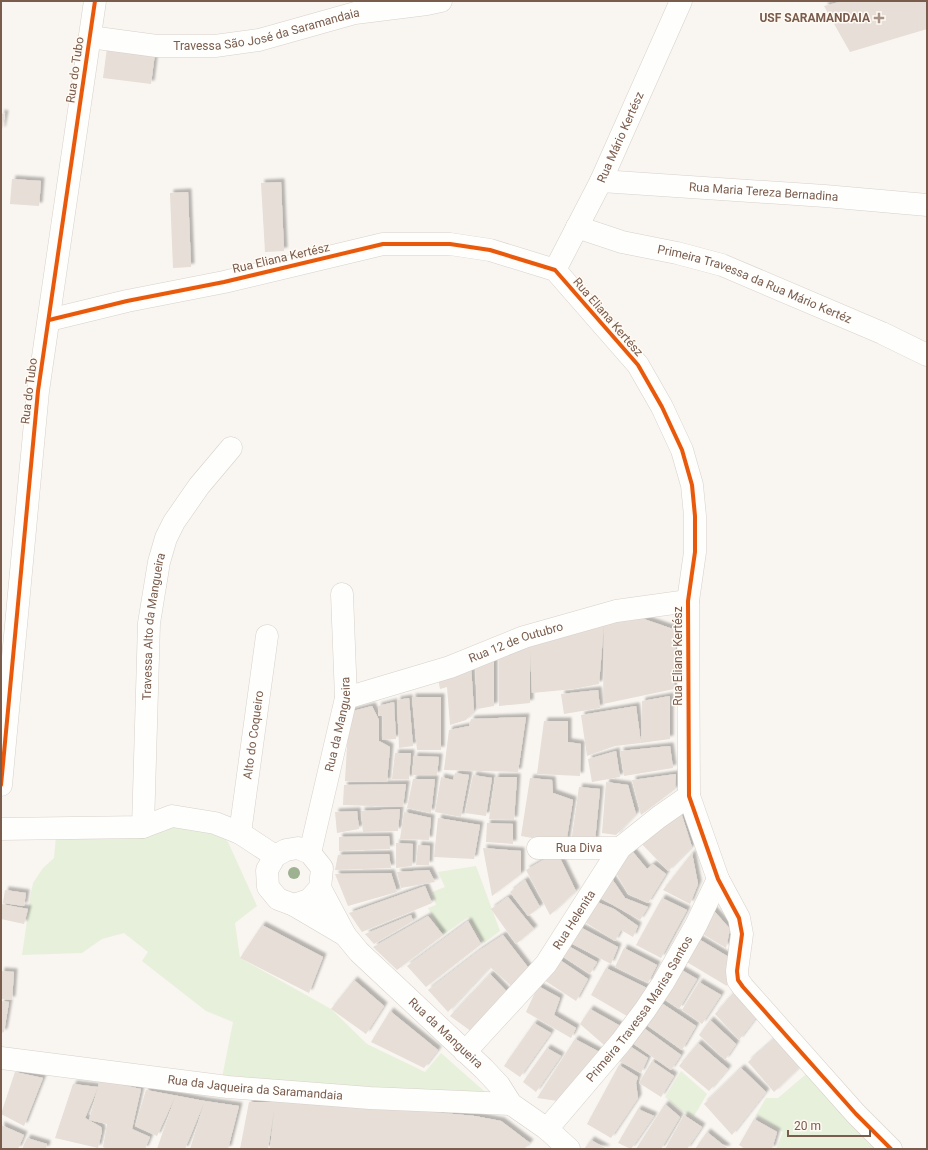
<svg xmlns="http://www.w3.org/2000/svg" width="928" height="1150" font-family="Roboto,sans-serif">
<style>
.green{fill:#e7f0db}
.building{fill:#e6ded7;filter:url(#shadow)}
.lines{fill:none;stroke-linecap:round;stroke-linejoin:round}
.minor-casing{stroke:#d7d1cb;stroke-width:23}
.minor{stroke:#fefefd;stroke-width:22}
.cycleway-casing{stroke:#fffaf3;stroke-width:6}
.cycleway{stroke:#e8590c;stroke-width:4}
.tree{fill:#9eb190}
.poi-dot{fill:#a69286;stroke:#fffaf3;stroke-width:1.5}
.labels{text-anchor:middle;stroke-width:3;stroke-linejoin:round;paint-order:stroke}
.poi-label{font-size:12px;font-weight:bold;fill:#7a5c4d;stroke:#fffaf3;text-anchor:end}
.street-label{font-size:12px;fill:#7a5c4d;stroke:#fffaf3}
</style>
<defs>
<filter id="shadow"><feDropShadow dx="3.5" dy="-3.5" stdDeviation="1" flood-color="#0004"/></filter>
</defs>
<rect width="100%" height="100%" fill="#f9f5f0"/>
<g class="green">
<polygon points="174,820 214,828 228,842 257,906 235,923 240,958 331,1009 367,1044 425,1072 441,1053 484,1091 497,1101 222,1078 233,1022 206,1011 142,961 148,952 124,933 102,939 82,953 22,955 31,893 33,883 43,868 54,858 56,836"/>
<polygon points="476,866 500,931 484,943 468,917 443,935 428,908 436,905 432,892 445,887 438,872"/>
<polygon points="811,1070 882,1149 776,1149 783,1132 756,1115 766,1098 778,1098"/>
<polygon points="681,1071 707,1094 694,1116 682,1111 665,1097"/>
</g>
<g class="building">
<polygon points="843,1 927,1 927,29 850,52 824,6"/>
<polygon points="107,48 155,53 151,84 103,78"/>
<polygon points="1,113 5,114 2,130 1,130"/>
<polygon points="12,179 41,181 39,206 10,204"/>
<polygon points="281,182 284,251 265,252 261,183"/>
<polygon points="188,192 191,267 173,268 170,193"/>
<polygon points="635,616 676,630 674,689 603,704 604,625 599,684 574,689 532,693 530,652 530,703 499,706 499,650"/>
<polygon points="494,653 494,706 477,709 475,662"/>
<polygon points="471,665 474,711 466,720 450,725 447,687 440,689 438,678"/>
<polygon points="598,690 600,708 564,714 561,694"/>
<polygon points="670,696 670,739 641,743 642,701"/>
<polygon points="412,697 441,697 441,750 417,750"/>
<polygon points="409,698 413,746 399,748 397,700"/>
<polygon points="394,702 396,739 382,740 383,716 378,716 378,706"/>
<polygon points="372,706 379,720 379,741 390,747 387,782 345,781 349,712"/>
<polygon points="636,706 641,743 615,746 587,756 581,715"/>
<polygon points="526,717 518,772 444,770 449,730 469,726 471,719"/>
<polygon points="544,721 568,721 568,742 581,744 580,776 537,774"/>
<polygon points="670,746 673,768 624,776 620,751"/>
<polygon points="616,751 620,777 592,782 588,759"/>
<polygon points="395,753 411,753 409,779 392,779"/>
<polygon points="414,756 439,757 437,775 412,775"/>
<polygon points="455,773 469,775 461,817 435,812 441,777 453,780"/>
<polygon points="676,774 675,789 641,815 632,780"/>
<polygon points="473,775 492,778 486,816 465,813"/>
<polygon points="495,777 517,777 514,820 489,819"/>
<polygon points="530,778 552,780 553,793 573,800 566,844 521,836"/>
<polygon points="413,779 435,779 431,813 407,808"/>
<polygon points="606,782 628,785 636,814 616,835 602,833"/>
<polygon points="406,784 403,807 343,805 344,785"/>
<polygon points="579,787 600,789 595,841 571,843"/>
<polygon points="679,806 692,847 668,871 636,838"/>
<polygon points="400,809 398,831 363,832 361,811"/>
<polygon points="357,811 359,829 337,833 335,812"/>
<polygon points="404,812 431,818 429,840 400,839"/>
<polygon points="438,818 480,825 474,859 434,857"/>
<polygon points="487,823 513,824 513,844 486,842"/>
<polygon points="389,836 390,849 339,851 339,837"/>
<polygon points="396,843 413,844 412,866 396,868"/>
<polygon points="418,845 430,846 429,865 416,865"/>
<polygon points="628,846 647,869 653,864 666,874 648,903 628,894 612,866"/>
<polygon points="483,848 521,851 521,874 492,896"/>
<polygon points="557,852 576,891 550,915 526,870"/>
<polygon points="692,853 698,884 690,904 663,890"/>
<polygon points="389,854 391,868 335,870 338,855"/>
<polygon points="429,870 435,882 401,888 397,872"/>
<polygon points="391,873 397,892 348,906 335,874"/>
<polygon points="608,873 625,898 648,907 640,920 593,894"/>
<polygon points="525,880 540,907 528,916 510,892"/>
<polygon points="425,886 432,903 362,932 349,913"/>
<polygon points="5,890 26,893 24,906 3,903"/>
<polygon points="508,897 534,929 516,944 491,909"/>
<polygon points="662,898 687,910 661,958 636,945"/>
<polygon points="590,899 614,909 638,926 633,937 621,930 615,941 580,919"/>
<polygon points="1,904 28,909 24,924 1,919"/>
<polygon points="708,904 730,929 726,948 696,930"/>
<polygon points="411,915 413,921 374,944 365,934"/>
<polygon points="428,916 443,935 397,970 373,947"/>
<polygon points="468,921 481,944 426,987 407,966"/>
<polygon points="574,924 618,947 611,964 565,940"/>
<polygon points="262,925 323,957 309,993 240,958"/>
<polygon points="503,935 534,975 517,991 490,967 448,1012 428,990 480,950"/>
<polygon points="692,935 737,962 727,986 680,958"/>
<polygon points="563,943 597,962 590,974 559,954"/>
<polygon points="624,948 657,965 648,983 615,967"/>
<polygon points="557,958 588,979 576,1001 544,980"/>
<polygon points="675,966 697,979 679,1009 657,994"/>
<polygon points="606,968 647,988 632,1019 591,995"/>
<polygon points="1,971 14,972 12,1000 1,999"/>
<polygon points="490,974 512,997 475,1034 450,1016"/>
<polygon points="354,980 384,1006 366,1034 331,1009"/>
<polygon points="699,982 721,995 702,1024 682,1010"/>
<polygon points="538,986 560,998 554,1015 576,1028 571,1038 526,1012"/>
<polygon points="735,991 758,1015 739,1040 715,1014"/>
<polygon points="654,998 696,1026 682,1050 641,1021"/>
<polygon points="1,1001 9,1002 4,1032 1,1033"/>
<polygon points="590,1009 624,1028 611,1051 580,1024"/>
<polygon points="390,1011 438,1050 424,1068 371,1042"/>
<polygon points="710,1020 736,1044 725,1060 699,1035"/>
<polygon points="534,1023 551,1033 520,1077 504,1066"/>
<polygon points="641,1026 681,1055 671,1070 631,1042"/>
<polygon points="776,1037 803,1064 774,1092 748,1062"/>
<polygon points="575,1039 607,1056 565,1102 537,1098"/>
<polygon points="698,1043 728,1069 709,1091 679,1066"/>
<polygon points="628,1045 648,1058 641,1073 619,1061"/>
<polygon points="547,1048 561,1056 536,1092 523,1082"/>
<polygon points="652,1061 674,1076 661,1097 639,1083"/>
<polygon points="619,1065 638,1077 636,1083 638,1098 611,1138 587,1124"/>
<polygon points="741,1068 766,1092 732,1135 704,1104"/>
<polygon points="15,1072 43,1078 24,1126 1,1114"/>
<polygon points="100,1080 141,1089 132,1129 150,1137 145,1149 107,1149 103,1147 107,1124 89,1120 98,1087 85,1118 101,1127 102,1131 98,1148 55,1138 73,1084 98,1087"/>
<polygon points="146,1090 205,1101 239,1106 228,1149 190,1149 204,1103 185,1149 157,1149 175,1097 157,1136 135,1126"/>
<polygon points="249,1102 317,1102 356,1105 475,1116 501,1121 530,1143 524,1149 270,1149 274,1111 268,1149 240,1149"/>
<polygon points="665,1104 680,1117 661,1149 636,1149"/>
<polygon points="638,1109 654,1116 631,1149 618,1143"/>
<polygon points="684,1115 702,1127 687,1149 665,1149"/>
<polygon points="754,1119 777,1132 772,1149 745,1149 739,1145"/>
<polygon points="1,1125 24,1135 18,1149 1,1149"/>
<polygon points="707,1132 727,1148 726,1149 695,1149"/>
<polygon points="27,1138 47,1144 46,1149 22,1149"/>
<polygon points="591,1140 607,1149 584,1149"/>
</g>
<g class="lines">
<g class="minor-casing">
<g id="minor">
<path id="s1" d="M90 37 157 46H215L259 40 355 13 427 4 441 1"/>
<path id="s2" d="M601 181 825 196 927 205"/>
<path id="s3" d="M577 227 622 242 677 253 722 265 882 333 927 355"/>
<path id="s4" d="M555 270 601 181 681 1"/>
<polyline points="49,320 127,301 224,282 383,244 450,244 490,250 555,270 638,365 662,407 682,450 692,485 695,516 695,552 688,601 689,796 718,879 739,918 742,934 737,971 738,980 743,987 856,1114 891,1149"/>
<path id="s5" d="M346 698 450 667 524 637 616 611 688 601"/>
<polyline points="1,785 38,391 95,1"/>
<path id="s6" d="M143 827 149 623 159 562 166 538 174 522 199 486 231 448"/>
<polyline points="1,829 143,827 172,816 215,823 240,833 275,856"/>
<path id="s7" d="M240 833 267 636"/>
<polygon points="298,848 310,853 322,868 320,888 309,900 294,905 278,899 268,887 267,870 275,856 286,850"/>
<path id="s8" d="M538 848H620"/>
<path id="s9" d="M310 853 346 698 342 594"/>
<path id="s10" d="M320 888 345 935 359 952 484 1069 499 1085 511 1104 547 1129 569 1149"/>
<polyline points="294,905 345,935"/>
<path id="s11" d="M465 1052 546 964 620 848 659 817 689 796"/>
<path id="s12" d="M1 1058 228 1087 370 1098 511 1104"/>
<path id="s13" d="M547 1129 621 1042 645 1010 663 983 696 925 718 879"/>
</g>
</g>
<use href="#minor" class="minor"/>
<g class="cycleway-casing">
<g id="cycleway">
<polyline points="49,320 127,301 224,282 383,244 450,244 490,250 555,270 638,365 662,407 682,450 692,485 695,516 695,552 688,601 689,796 718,879 739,918 742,934 737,971 738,980 743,987 856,1114 891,1149"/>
<polyline points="1,785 38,391 95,1"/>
</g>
</g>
<use href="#cycleway" class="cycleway"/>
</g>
<circle class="tree" cx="294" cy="873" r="6"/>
<path class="poi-dot" d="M877 12h4v4h4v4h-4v4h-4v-4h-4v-4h4z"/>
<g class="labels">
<g class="poi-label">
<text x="870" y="22">USF SARAMANDAIA</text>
</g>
<g class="street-label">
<text dy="4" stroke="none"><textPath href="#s1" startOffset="179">Travessa São José da Saramandaia</textPath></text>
<text transform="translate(75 70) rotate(-82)" y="4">Rua do Tubo</text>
<text dy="4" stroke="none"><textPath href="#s4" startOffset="148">Rua Mário Kertész</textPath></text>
<text dy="4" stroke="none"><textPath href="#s2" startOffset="163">Rua Maria Tereza Bernadina</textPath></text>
<text transform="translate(281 258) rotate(-13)" y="4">Rua Eliana Kertész</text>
<text dy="4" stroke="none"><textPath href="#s3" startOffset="187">Primeira Travessa da Rua Mário Kertéz</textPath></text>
<text transform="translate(608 317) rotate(49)" y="4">Rua Eliana Kertész</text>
<text transform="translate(29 391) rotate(-83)" y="4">Rua do Tubo</text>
<text dy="4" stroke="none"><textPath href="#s6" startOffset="201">Travessa Alto da Mangueira</textPath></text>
<text dy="4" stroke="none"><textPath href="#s5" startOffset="179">Rua 12 de Outubro</textPath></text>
<text transform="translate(678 656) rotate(-90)" y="4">Rua Eliana Kertész</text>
<text dy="4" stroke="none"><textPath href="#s9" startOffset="132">Rua da Mangueira</textPath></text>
<text dy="4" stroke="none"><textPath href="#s7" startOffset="99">Alto do Coqueiro</textPath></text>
<text dy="4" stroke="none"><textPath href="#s8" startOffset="41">Rua Diva</textPath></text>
<text dy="4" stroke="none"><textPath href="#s11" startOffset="172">Rua Helenita</textPath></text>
<text dy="4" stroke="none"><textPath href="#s13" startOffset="152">Primeira Travessa Marisa Santos</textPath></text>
<text dy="4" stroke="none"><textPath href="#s10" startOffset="194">Rua da Mangueira</textPath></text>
<text dy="4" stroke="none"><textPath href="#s12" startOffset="256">Rua da Jaqueira da Saramandaia</textPath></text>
</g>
</g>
<rect width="928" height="1150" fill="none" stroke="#7a5c4d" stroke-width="4"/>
<path d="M788 1130v6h82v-6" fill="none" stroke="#7a5c4d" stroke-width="2"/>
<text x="794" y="1130" font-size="12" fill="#7a5c4d" stroke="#fffaf3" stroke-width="3" paint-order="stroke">20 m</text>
</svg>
